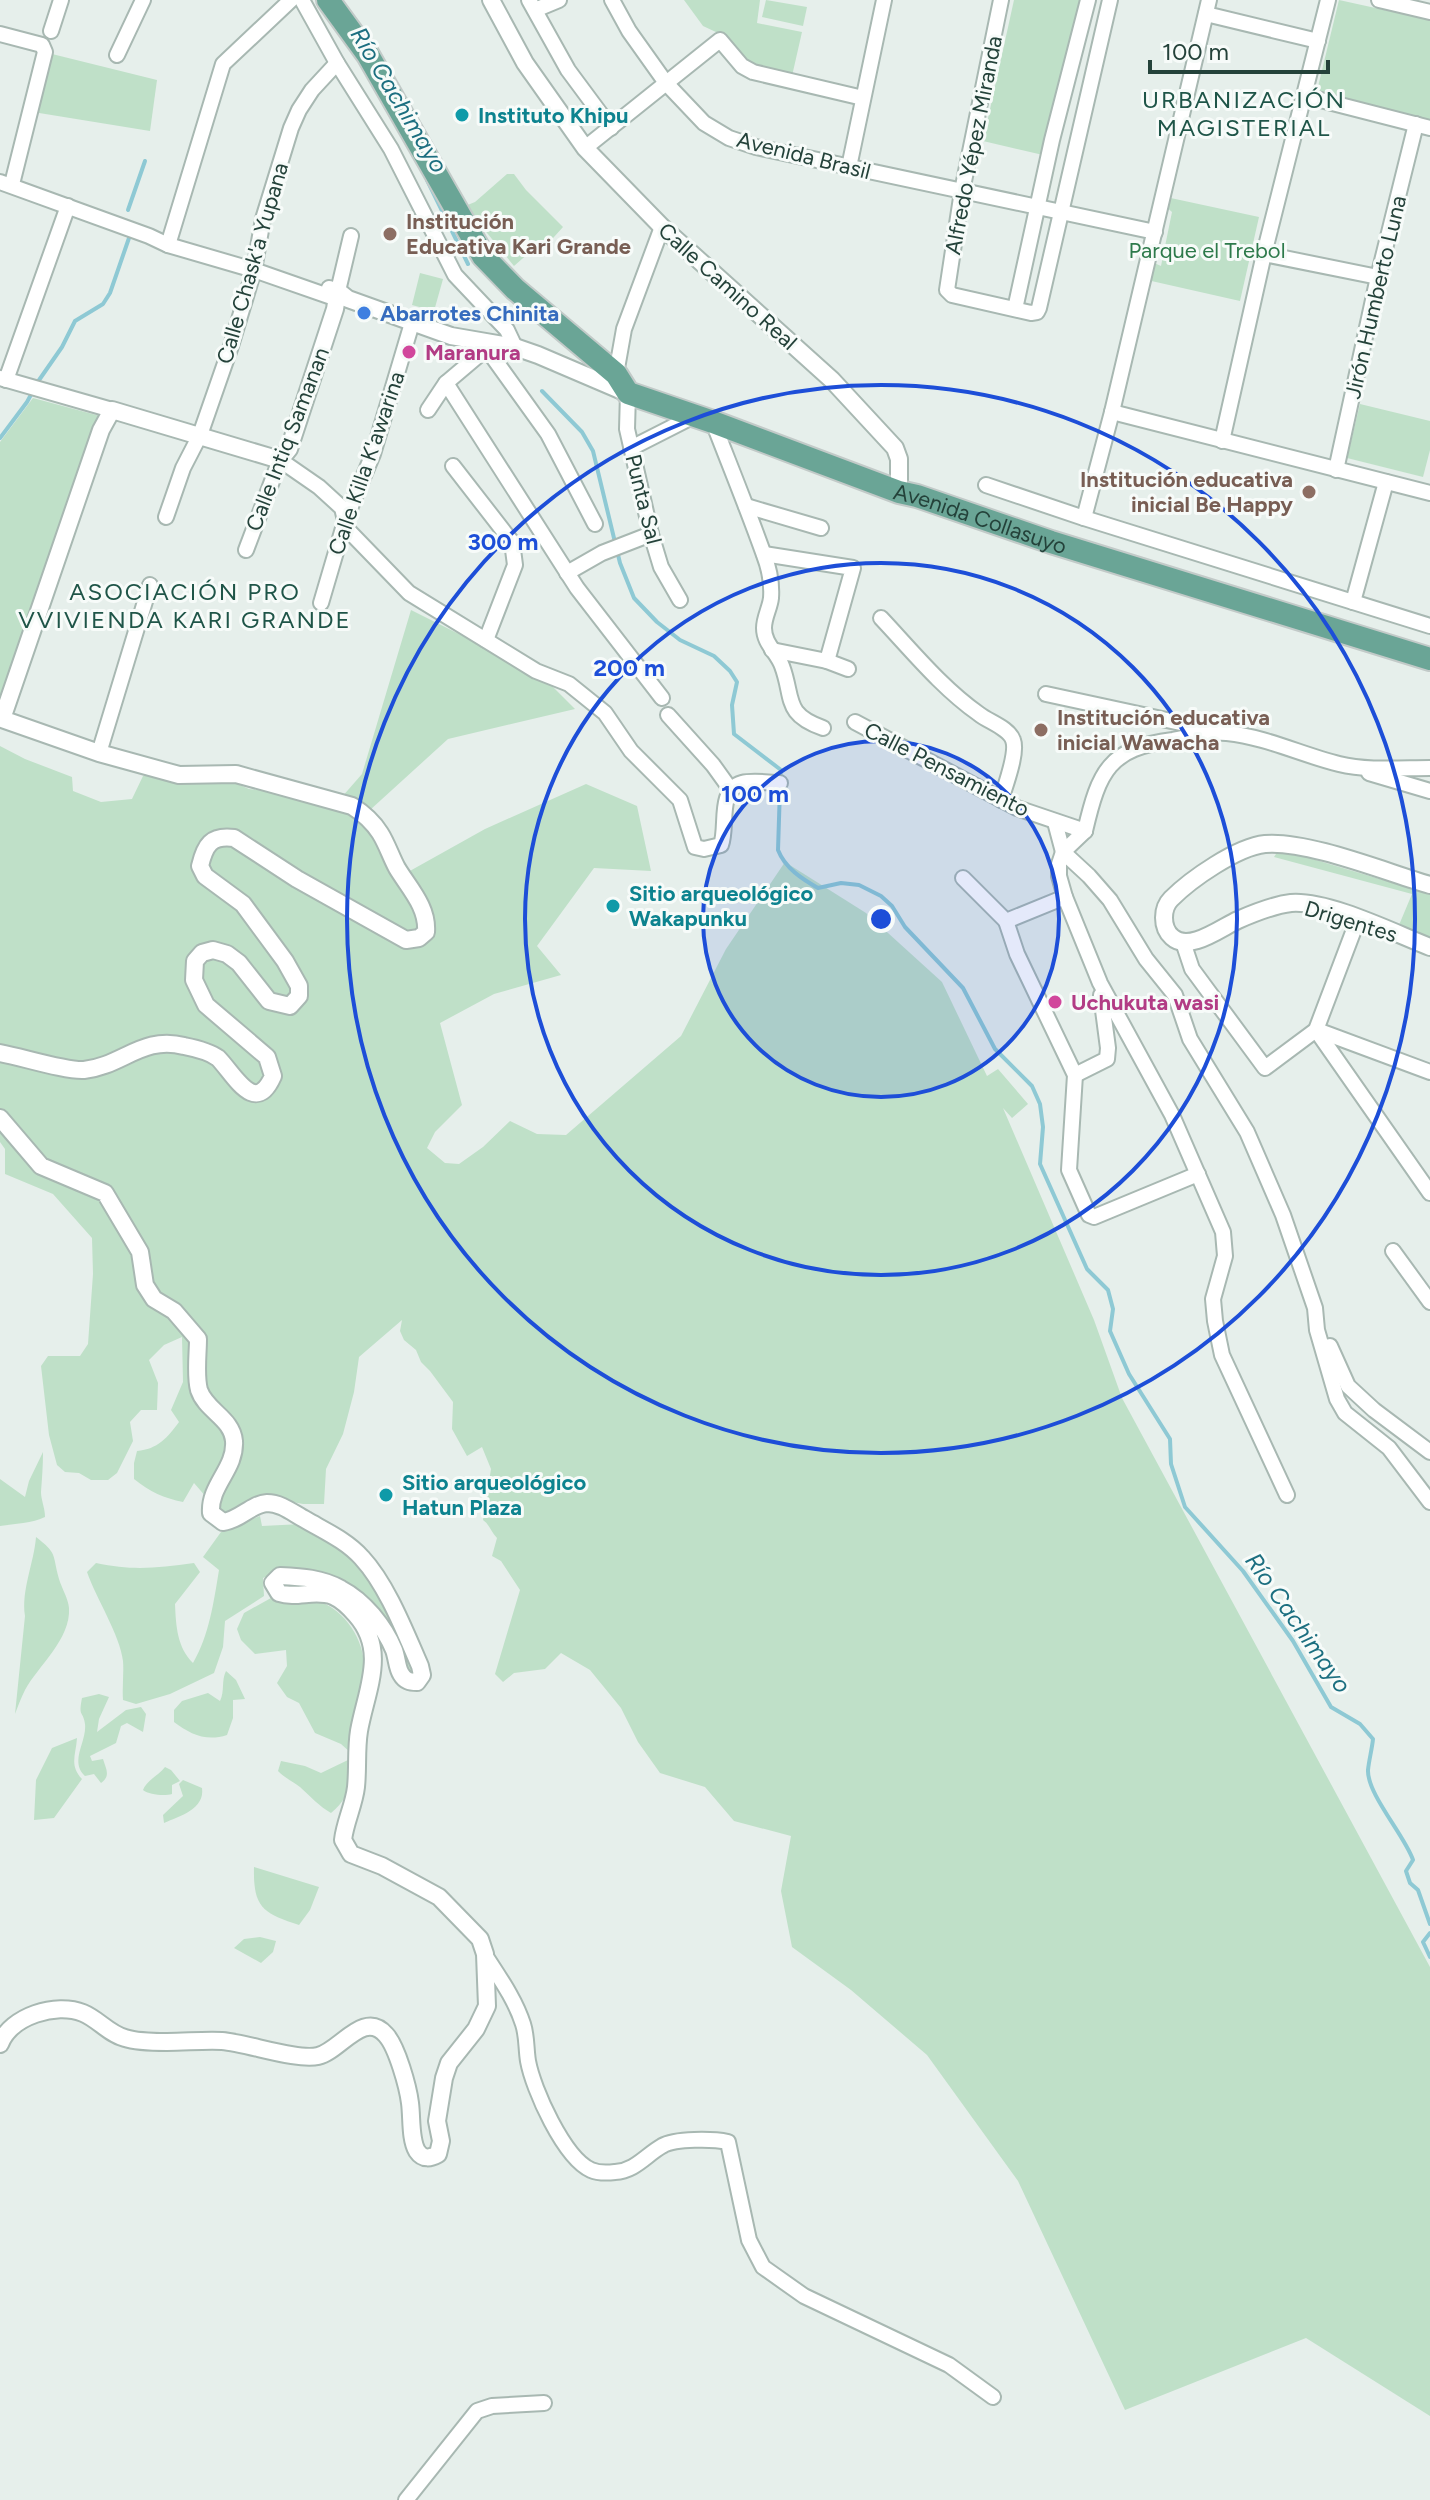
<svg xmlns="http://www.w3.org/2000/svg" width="1430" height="2500" font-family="Figtree,sans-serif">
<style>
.green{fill:#bfe0c8}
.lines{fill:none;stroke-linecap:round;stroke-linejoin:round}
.stream{stroke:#8ec9d4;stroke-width:4}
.minor-casing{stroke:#a8b8b2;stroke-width:18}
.tertiary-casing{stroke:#a8b8b2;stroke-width:20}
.primary-casing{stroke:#c2cac8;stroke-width:26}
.minor{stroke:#fff;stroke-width:14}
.tertiary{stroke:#fff;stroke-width:16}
.primary{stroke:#6aa596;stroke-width:22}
.ring{fill:none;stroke:#1d4ed8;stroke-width:4}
.culture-dot{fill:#0f9aa8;stroke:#f7fbf9;stroke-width:3}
.education-dot{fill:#8d6e63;stroke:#f7fbf9;stroke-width:3}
.shop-dot{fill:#3f7fe0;stroke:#f7fbf9;stroke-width:3}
.hotel-dot{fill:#d1479c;stroke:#f7fbf9;stroke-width:3}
.labels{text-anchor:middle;stroke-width:6;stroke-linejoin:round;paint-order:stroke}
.culture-label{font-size:22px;font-weight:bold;fill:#0d838f;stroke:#f7fbf9;text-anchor:start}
.street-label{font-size:22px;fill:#24423a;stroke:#f7fbf9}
.education-label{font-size:22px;font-weight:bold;fill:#785e54;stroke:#f7fbf9;text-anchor:start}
.park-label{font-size:22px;fill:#2d7a4b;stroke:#f7fbf9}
.shop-label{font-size:22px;font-weight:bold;fill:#366cbe;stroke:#f7fbf9;text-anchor:start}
.hotel-label{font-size:22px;font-weight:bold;fill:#b23c85;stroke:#f7fbf9;text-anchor:start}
.water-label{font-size:24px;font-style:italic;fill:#1c6f80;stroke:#f7fbf9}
.neighbourhood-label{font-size:24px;letter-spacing:2px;fill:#1f5548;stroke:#f7fbf9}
.centre{fill:#1d4ed8;stroke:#f7fbf9;stroke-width:4}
.ring-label{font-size:24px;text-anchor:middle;font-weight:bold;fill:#1d4ed8;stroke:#f7fbf9;stroke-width:6;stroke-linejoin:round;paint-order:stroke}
</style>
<rect width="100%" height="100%" fill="#e6efeb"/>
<g class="green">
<polygon points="684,0 760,0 757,23 802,32 792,76 754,68 740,57 718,33 703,26"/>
<polygon points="766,0 807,7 803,26 762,17"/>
<polygon points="1014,0 1083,0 1043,155 983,141"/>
<polygon points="1339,0 1430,20 1430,123 1316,95"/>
<polygon points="48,53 157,80 150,131 33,112"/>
<polygon points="507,174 514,174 526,190 563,227 536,257 530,252 514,266 465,206 475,202"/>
<polygon points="1166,197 1259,217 1240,301 1147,280 1152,262 1161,266 1172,212 1164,205"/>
<polygon points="420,273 443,279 434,311 412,305"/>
<polygon points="33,398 100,416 0,707 0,442"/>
<polygon points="1360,404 1430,421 1430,450 1423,477 1347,458"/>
<path d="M411 610 527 668 550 684 575 709 448 739 370 810 408 872 485 829 586 784 637 806 651 871 594 868 537 946 561 975 494 994 440 1023 462 1105 435 1132 427 1148 445 1163 459 1164 483 1147 510 1121 537 1134 566 1135 681 1036 726 949 785 862 866 913 942 982 987 1076 998 1069 1028 1104 1012 1118 1003 1108 1094 1320 1122 1398 1430 1967V2416L1306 2338 1125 2410 1018 2181 927 2055 851 1990 792 1947 781 1891 791 1836 734 1821 705 1787 660 1773 638 1742 621 1708 590 1670 561 1653 545 1669 514 1673 503 1682 495 1674 520 1590 501 1561 492 1556 497 1538C491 1532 490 1525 483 1520L491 1469 482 1447 467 1456 452 1429 453 1402 430 1371 421 1362 416 1350 404 1340 400 1331 402 1320 359 1357 354 1392 343 1434 326 1469 324 1504H303L277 1499 226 1520 194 1483 183 1502C164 1498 150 1492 134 1479V1463L137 1451C158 1449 167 1438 179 1422L171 1410 183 1382 182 1337 164 1345 149 1360 158 1383 157 1410H141L130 1422 133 1441 117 1473 108 1480H91L79 1473 65 1472 57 1465 49 1435 41 1366 48 1356H80L88 1344 93 1274 92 1238 53 1194 5 1174V1149L0 1142V746L25 759 72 777 73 791 101 802 132 799 143 776 215 774 249 789 341 798 362 774Z"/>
<polygon points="1278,851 1289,852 1430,894 1430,941 1378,925 1399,925 1412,894 1274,857"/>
<path d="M43 1452C43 1466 42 1478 41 1492 41 1500 45 1508 45 1517 33 1523 14 1524 0 1526V1479L25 1497 29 1481Z"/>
<path d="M260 1516 262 1526 302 1524 351 1554 381 1591 416 1675H407L373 1609 277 1572 263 1578 264 1596 225 1621 223 1647 214 1673 170 1694 136 1704 123 1700C122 1687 124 1674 123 1661 120 1635 96 1598 87 1572L96 1563C133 1571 157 1568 194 1563L200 1572 175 1604C176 1626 177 1647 193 1663 209 1636 214 1601 219 1570L203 1557 221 1532Z"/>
<path d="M36 1537C58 1554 52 1554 59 1579 62 1589 68 1598 69 1608 71 1639 38 1666 25 1690 21 1698 18 1706 15 1714L25 1616C21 1590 34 1563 36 1537Z"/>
<path d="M271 1598C291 1606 304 1597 320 1602 347 1611 367 1645 364 1673 362 1689 354 1705 352 1722 351 1732 351 1743 351 1753L341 1744 315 1733 299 1703 287 1697 277 1683 287 1666 286 1650 255 1654 241 1640 237 1629 244 1613Z"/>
<path d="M226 1671 236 1680 245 1699 233 1700V1718L227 1735C206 1742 190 1734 174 1722V1710L182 1701 208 1693 220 1701C225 1691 221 1681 226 1671Z"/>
<path d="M99 1694 109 1697 99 1719 97 1732 126 1710 141 1707 146 1714 143 1732 127 1723 121 1726 116 1743 90 1756 92 1761 103 1759C106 1769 111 1776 101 1783L94 1774 85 1776C69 1761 87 1742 85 1724 83 1710 78 1718 82 1698Z"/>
<path d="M77 1738C76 1755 69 1765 82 1779L54 1818 34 1820 36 1780 52 1748Z"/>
<path d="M348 1760C353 1783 349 1798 331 1813 319 1806 311 1797 300 1787 292 1781 285 1778 278 1771L281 1761 305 1766 321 1773Z"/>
<path d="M165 1767 171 1770 180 1781 172 1785V1794C165 1796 149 1795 143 1790 146 1781 159 1775 165 1767Z"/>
<path d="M183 1780 202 1788C205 1809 180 1816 164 1823L163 1815 183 1796 179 1784Z"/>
<path d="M254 1867 319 1887 310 1910 299 1925C263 1913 253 1908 254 1867Z"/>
<polygon points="260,1937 276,1941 273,1952 261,1963 234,1948 244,1939"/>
</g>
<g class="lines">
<g class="stream">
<polyline points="427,180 468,264"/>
<polyline points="128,210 145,161"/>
<polyline points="37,383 62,347 75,321 103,304 110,293 129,238"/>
<polyline points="542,391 582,432 593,451 620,563 634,598 657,622 680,640 714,656 730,671 737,682 732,705 734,734 781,770 780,779"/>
<polyline points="0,438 27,402 33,391"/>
<path d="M780 788 778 850C785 868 802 879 818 888L841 883 859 885 881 896 892 906 905 927 963 988 995 1049 1032 1086 1040 1104 1043 1127 1040 1164 1087 1269 1108 1290 1113 1309 1110 1331 1129 1374 1170 1439 1171 1464 1185 1507 1243 1571 1293 1641 1331 1707 1360 1724 1373 1739C1372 1749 1369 1760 1368 1770 1367 1794 1405 1836 1413 1860L1406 1871 1410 1883 1418 1890 1430 1924"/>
<polyline points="1430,1933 1423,1942 1430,1957"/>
</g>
<g class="minor-casing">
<g id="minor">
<polyline points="302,0 337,63 391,149 455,275 507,330 515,347"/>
<polyline points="529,0 568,70 611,128"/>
<polyline points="612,0 629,31 666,83 704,123 729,138 756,147 1155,232"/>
<polyline points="1001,0 962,191 947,290 952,295 1031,313 1037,312 1039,308 1110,0"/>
<polyline points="1379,0 1430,12"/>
<polyline points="535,10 559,0"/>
<polyline points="1206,14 1318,41"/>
<polyline points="51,31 61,0"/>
<polyline points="0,34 42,45 45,52 12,184"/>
<polyline points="117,55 143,0"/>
<polyline points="1305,96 1430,128"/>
<polyline points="585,148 720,40 742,66 753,72 863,98"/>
<polyline points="849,167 884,0"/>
<polyline points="0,182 149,236 168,245 254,270 337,299"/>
<polyline points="168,245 223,64 291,0"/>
<polyline points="1264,254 1378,277"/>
<polyline points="329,288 338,291 351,236"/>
<polyline points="1015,309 1052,140 1088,0"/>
<polyline points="487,349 548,434 595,524"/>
<polyline points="616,374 624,329 662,227"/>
<polyline points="0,378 112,410"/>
<polyline points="6,380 68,206"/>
<polyline points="446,383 577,588 662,698"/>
<polyline points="628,393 627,429 651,534 661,567 680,600"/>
<polyline points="428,410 446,383 492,344"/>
<polyline points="1112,412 1430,493"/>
<path d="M713 422C730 466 748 510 764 555 769 568 772 584 771 598 770 608 764 617 764 628 764 644 777 652 782 666 794 698 783 714 823 728"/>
<polyline points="1222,441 1264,254 1328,0"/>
<polyline points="631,448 694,416"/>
<polyline points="453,466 512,542 515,565 486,640"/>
<polyline points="1336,470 1378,277 1416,124"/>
<polyline points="986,485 1084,518 1430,626"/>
<polyline points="746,506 821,528"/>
<polyline points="166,517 183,468 200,435 231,346 254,270 263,219 291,128 299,110 312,90 337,63"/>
<polyline points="1084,518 1112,412 1209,0"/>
<path d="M246 550 280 460 319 487 342 508 347 529 409 593 536 671 569 684 605 713 631 751 680 800 695 847 704 849 721 845C728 827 717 790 742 783 753 780 769 783 780 783"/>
<polyline points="764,554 853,568 827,661"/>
<polyline points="567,573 602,553 651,534"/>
<polyline points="1353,602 1386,482"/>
<polyline points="321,603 346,518 373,454 412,323"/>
<path d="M881 618C912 651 942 688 979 714 989 722 1009 728 1013 740 1018 753 1005 786 1001 800"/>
<polyline points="772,650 827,661 848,669"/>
<polyline points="1046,694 1213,730"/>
<polyline points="668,715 713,765 731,790"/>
<polyline points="855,722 1017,808 1085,831"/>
<polyline points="99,753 150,585"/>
<polyline points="1369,773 1430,791"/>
<polyline points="1055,822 1063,852 1089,876 1110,900 1146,959 1175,995 1190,1039 1247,1132 1283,1215 1315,1308 1317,1330 1337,1399 1345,1413 1389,1448 1430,1502"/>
<polyline points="1085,831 1063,852 1059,864 1059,876 1065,897 1100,983 1172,1115 1223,1232 1225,1256 1213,1299 1215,1321 1222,1355 1287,1495"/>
<path d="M1085 831C1099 771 1109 748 1173 740 1190 737 1210 731 1227 733 1266 737 1302 755 1339 764 1367 771 1401 768 1430 768"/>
<polyline points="963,878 1006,921 1065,897"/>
<polyline points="1006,921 1017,954 1075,1075 1069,1170 1089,1215 1094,1217 1198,1174"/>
<polyline points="1183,942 1192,969 1265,1068 1316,1030 1358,919"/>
<polyline points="1316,1030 1430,1193"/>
<polyline points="1317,1030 1430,1072"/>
<polyline points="1075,1075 1107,1059 1108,1048 1101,995"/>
<polyline points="1393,1251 1430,1302"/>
<polyline points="1330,1346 1348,1386 1374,1410 1430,1452"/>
<path d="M485 1955C499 1977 515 1999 523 2024 527 2036 526 2049 528 2061 533 2089 564 2158 591 2170 598 2173 607 2173 615 2172 635 2171 646 2155 662 2146 675 2138 714 2139 728 2142L749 2240 763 2267 804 2296 949 2365 993 2397"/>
<polyline points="406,2500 477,2411 492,2406 544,2403"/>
</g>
</g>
<g class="tertiary-casing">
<g id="tertiary">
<polyline points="491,0 525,63 585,148 662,227 832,380 895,448 899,459 899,492"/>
<path d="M1430 885C1388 873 1307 840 1265 844 1237 847 1191 879 1171 899 1162 908 1161 927 1172 937 1189 953 1222 927 1238 920 1254 913 1274 905 1291 903 1328 900 1394 933 1430 947"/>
<path d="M0 1053C22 1057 65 1071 84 1070 122 1066 143 1035 184 1046 194 1048 210 1052 218 1058 234 1074 255 1117 273 1076L267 1057 206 1005 194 980 195 961 202 953 213 950 227 954 239 963 269 1001 290 1006 299 996V986L285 961 243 904 205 876 200 866C205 845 211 835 234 838L297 879 406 940 419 938 426 932C428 907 409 888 397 868 391 857 387 844 380 833 373 822 363 813 352 806L236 774 179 775 99 753 2 719 101 430 112 410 280 460 289 449 335 309 338 291 348 299 451 336 515 347 538 355 627 393"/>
<path d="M0 1118 41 1166 105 1193 140 1252 145 1285 154 1299 174 1311 198 1339C198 1354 195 1375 199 1390 206 1411 232 1418 234 1441 236 1469 209 1485 211 1513L223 1522C240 1520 251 1504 267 1503 282 1503 294 1514 306 1520 325 1531 347 1541 362 1558 387 1585 405 1632 420 1666L422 1675 417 1682C410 1682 405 1681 401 1674 397 1668 397 1658 394 1650 384 1626 364 1601 341 1589 322 1578 301 1577 280 1576L273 1583 279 1593C297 1599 315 1589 333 1596 342 1600 350 1608 356 1615 388 1651 366 1691 359 1731 356 1749 358 1768 356 1787 354 1805 345 1822 343 1840L351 1854 382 1866 439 1897 480 1939 485 1954 487 2006 476 2029 449 2063 444 2078 437 2121 441 2141 438 2154C431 2158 423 2160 417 2151 410 2139 412 2118 410 2103 408 2087 397 2047 386 2035 364 2009 340 2051 318 2056 297 2061 247 2043 222 2041 204 2040 186 2042 167 2042 155 2042 137 2042 125 2038 109 2034 98 2019 83 2013 56 2002 11 2016 0 2044"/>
</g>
</g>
<g class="primary-casing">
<g id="primary">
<path id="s1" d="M328 0 368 55 483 256 515 289 616 374 628 393 713 422 899 492 917 496 1051 542 1430 659"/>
</g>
</g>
<use href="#minor" class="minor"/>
<use href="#tertiary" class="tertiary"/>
<use href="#primary" class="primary"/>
</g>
<circle cx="881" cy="919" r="178" fill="#1d4ed8" fill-opacity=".12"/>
<g class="ring">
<circle cx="881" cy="919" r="178"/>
<circle cx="881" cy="919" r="356"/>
<circle cx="881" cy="919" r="534"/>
</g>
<g class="culture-dot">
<circle cx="462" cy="115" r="8"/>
<circle cx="613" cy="906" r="8"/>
<circle cx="386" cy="1495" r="8"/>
</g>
<g class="education-dot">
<circle cx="390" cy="234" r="8"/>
<circle cx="1309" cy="492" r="8"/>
<circle cx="1041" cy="730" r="8"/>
</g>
<circle class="shop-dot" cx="364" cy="313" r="8"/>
<g class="hotel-dot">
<circle cx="409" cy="352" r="8"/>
<circle cx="1055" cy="1002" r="8"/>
</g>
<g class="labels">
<g class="culture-label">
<text x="478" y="123">Instituto Khipu</text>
<text x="629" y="901">Sitio arqueológico<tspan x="629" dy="25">Wakapunku</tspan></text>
<text x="402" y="1490">Sitio arqueológico<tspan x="402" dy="25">Hatun Plaza</tspan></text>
</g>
<g class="street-label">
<text transform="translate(973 145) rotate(-79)" y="8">Alfredo Yépez Miranda</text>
<text transform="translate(804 155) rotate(14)" y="8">Avenida Brasil</text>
<text transform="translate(252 263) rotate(-74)" y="8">Calle Chask'a Yupana</text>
<text transform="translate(728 286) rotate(42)" y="8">Calle Camino Real</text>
<text transform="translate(1375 297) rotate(-77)" y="8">Jirón Humberto Luna</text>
<text transform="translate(287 439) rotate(-69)" y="8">Calle Intiq Samanan</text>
<text transform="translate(366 463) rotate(-71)" y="8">Calle Killa K'awarina</text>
<text transform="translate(644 499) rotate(76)" y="8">Punta Sal</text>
<text dy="8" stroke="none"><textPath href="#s1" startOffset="874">Avenida Collasuyo</textPath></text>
<text transform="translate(947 769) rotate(27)" y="8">Calle Pensamiento</text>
<text transform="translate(1351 921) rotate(17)" y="8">Drigentes</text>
</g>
<g class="education-label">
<text x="406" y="229">Institución<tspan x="406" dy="25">Educativa Kari Grande</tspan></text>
<text x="1293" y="487" text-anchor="end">Institución educativa<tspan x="1293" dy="25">inicial Be Happy</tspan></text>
<text x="1057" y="725">Institución educativa<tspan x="1057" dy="25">inicial Wawacha</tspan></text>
</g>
<g class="park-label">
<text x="1207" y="258">Parque el Trebol</text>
</g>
<g class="shop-label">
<text x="380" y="321">Abarrotes Chinita</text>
</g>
<g class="hotel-label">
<text x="425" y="360">Maranura</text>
<text x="1071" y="1010">Uchukuta wasi</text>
</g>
<g class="water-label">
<text transform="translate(399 100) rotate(59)" y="8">Río Cachimayo</text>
<text transform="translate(1298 1623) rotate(55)" y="8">Río Cachimayo</text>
</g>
<g class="neighbourhood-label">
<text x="1244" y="108">URBANIZACIÓN<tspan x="1244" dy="28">MAGISTERIAL</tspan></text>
<text x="185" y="600">ASOCIACIÓN PRO<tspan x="185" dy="28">VVIVIENDA KARI GRANDE</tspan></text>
</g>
</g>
<circle cx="881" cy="919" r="12" class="centre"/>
<g class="ring-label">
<text x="503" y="550">300 m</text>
<text x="629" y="676">200 m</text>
<text x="755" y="802">100 m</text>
</g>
<path d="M1150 60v12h178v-12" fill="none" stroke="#24423a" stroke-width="4"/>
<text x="1162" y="60" font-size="24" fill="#24423a" stroke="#f7fbf9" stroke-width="6" paint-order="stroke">100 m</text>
</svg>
